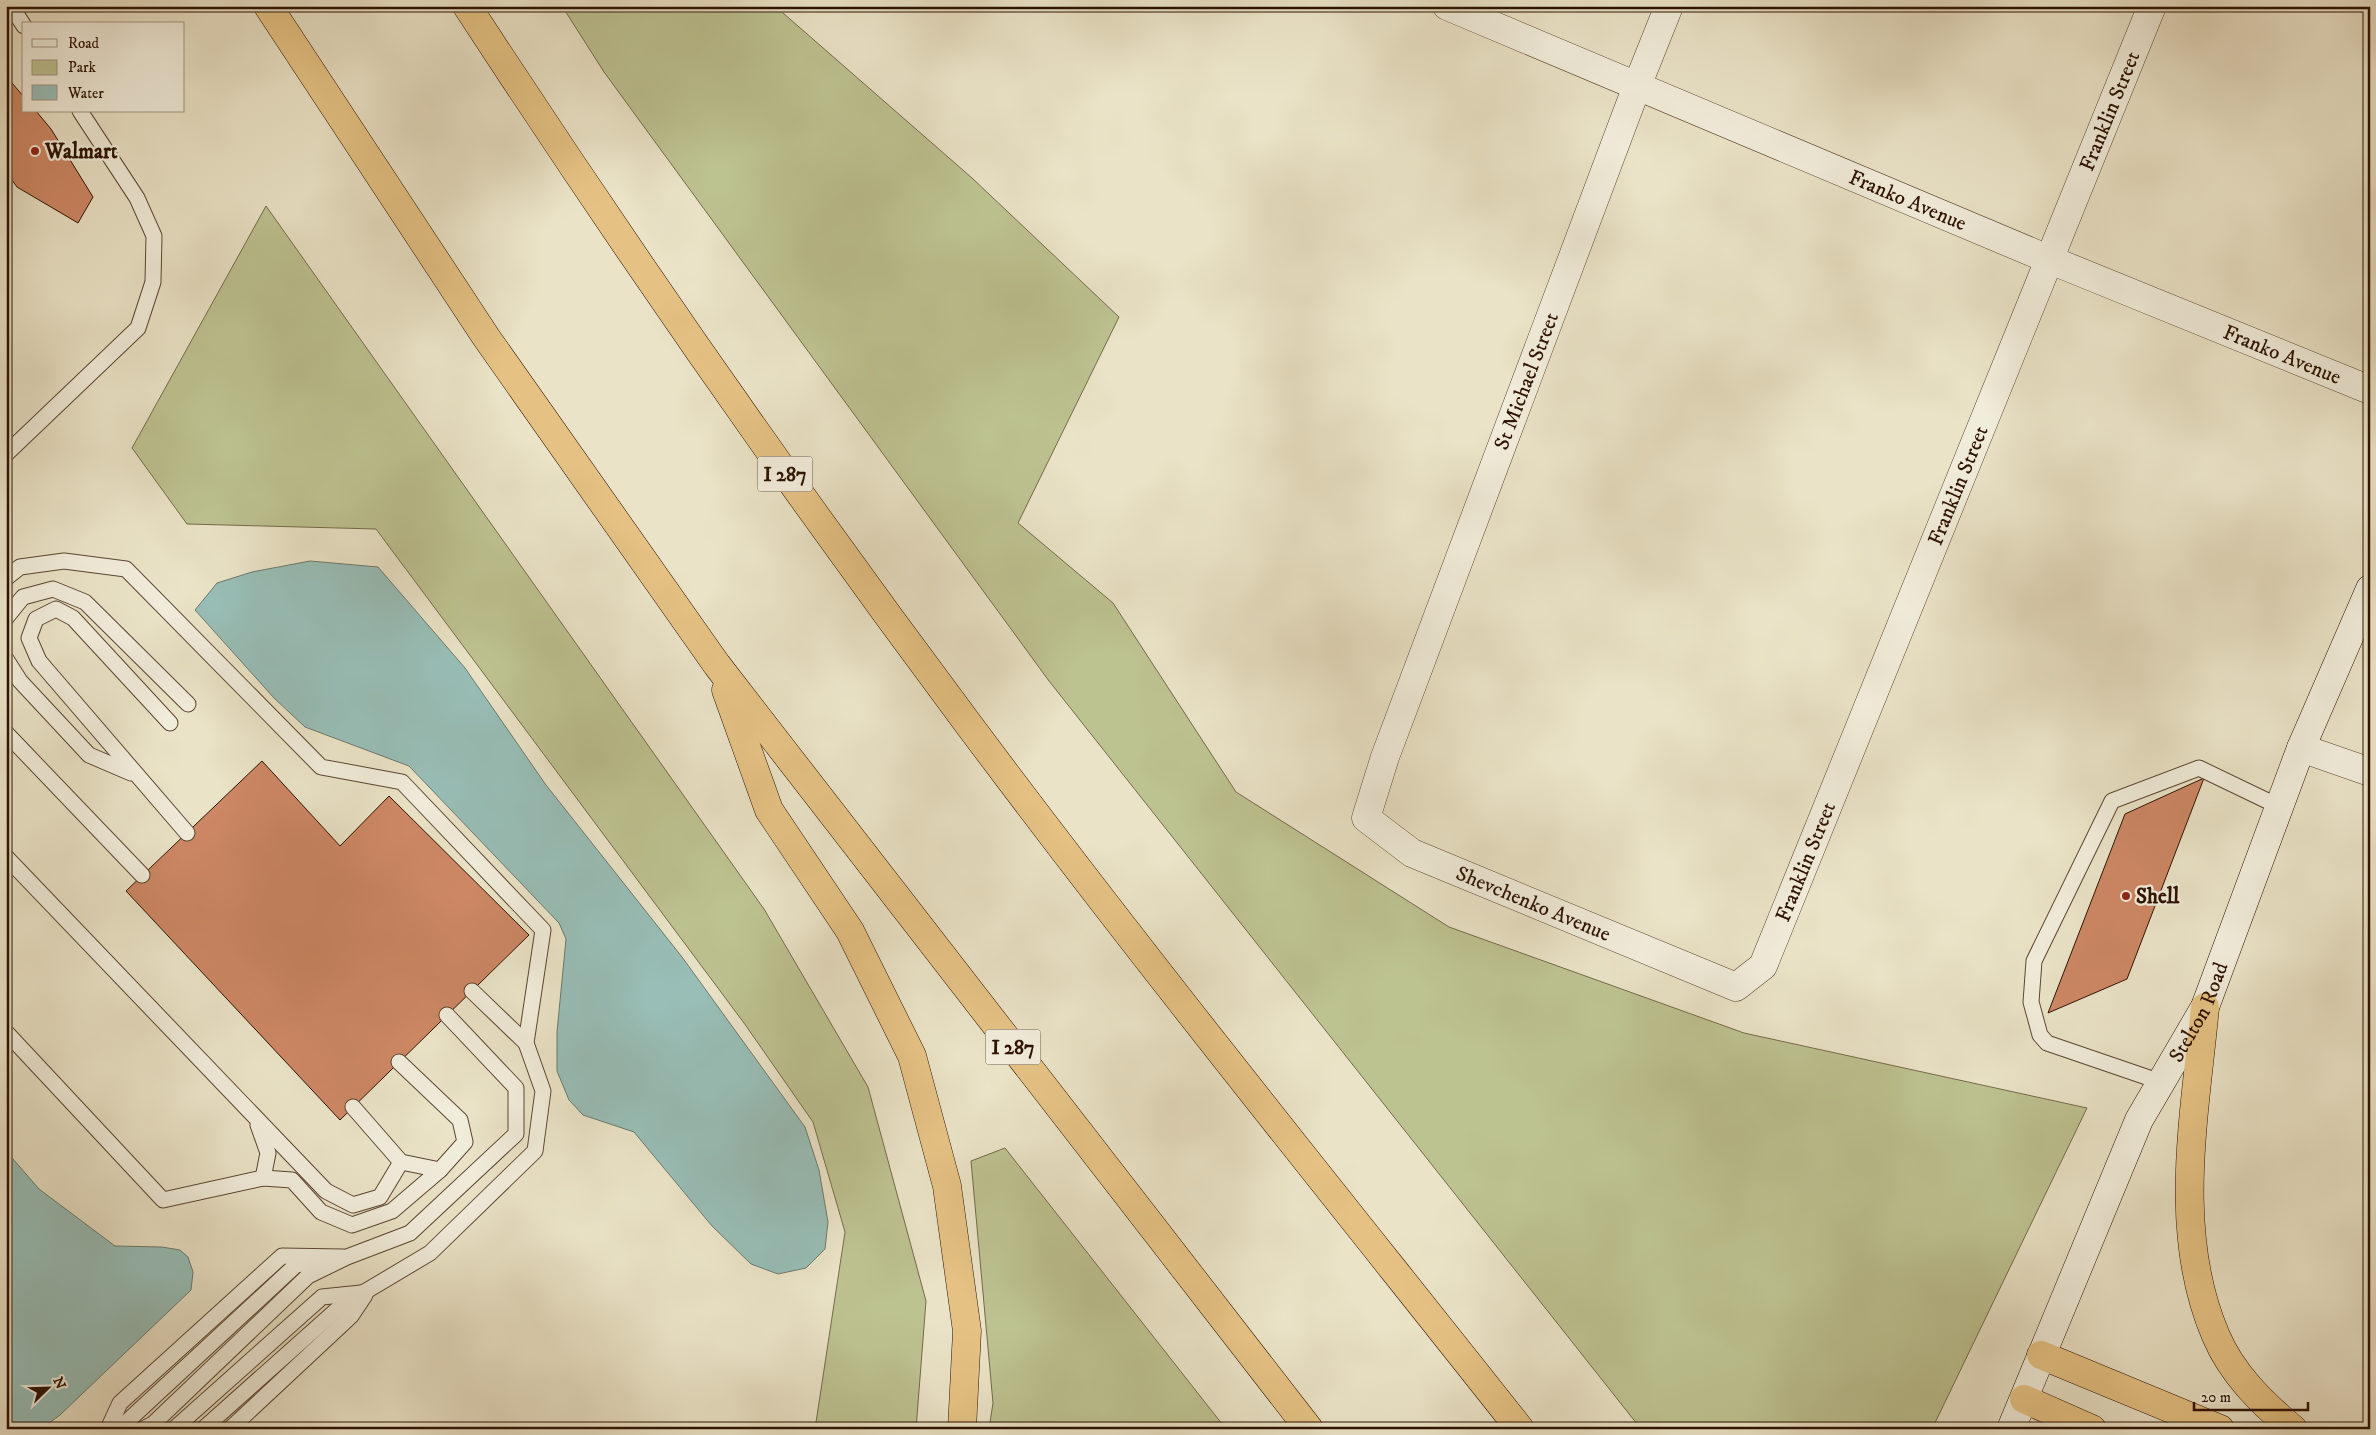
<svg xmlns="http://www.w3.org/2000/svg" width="2376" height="1435" font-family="'IM FELL DW Pica',serif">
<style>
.green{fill:#bdc291;stroke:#756a49}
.water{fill:#98beb7;stroke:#6d796e}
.building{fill:#cd8764;stroke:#2d1201}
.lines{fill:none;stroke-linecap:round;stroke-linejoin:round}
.service-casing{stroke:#5c4632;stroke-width:17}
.minor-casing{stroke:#5c4632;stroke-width:29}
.tertiary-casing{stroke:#5c4632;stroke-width:29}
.secondary-casing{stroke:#2d1201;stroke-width:29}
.motorway-casing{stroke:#2d1201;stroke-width:29}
.service{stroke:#f1eddb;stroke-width:15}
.minor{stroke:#f1eddb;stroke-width:28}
.tertiary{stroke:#f1eddb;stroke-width:28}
.secondary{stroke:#f1eddb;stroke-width:28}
.motorway{stroke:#e5c284;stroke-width:28}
.poi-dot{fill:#8f2418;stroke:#f1eddb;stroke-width:2}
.labels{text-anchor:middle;stroke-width:4.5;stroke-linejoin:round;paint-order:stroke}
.shield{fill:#f1eddb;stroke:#685442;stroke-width:1}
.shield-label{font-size:20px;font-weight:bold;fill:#2d1201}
.street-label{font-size:21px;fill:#2d1201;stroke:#f1eddb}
.poi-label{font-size:21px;font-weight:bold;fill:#2d1201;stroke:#f1eddb;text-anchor:start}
</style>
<rect width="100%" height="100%" fill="#eae3c7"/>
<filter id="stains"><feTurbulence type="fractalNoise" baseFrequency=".004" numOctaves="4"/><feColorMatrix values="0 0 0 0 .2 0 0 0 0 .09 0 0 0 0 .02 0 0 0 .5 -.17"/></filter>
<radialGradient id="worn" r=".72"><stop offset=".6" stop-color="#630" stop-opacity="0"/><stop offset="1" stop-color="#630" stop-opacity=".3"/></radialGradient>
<g class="green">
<polygon points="562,6 775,6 972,178 1119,317 1018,523 1113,603 1236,792 1449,927 1744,1033 2087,1108 1932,1429 1641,1429 1049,681 604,72"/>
<polygon points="266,206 764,909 868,1087 926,1301 916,1429 815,1429 845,1232 813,1122 744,1023 376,529 187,524 132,448"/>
<polygon points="1005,1148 1226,1429 989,1429 993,1403 971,1161"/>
</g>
<g class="water">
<polygon points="310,561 378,567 465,668 546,785 682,957 805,1127 819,1170 828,1222 825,1249 806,1268 778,1274 751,1264 712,1226 634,1132 583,1115 569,1100 557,1071 557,1032 566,939 559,923 409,766 305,727 274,698 195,610 217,583 252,572"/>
<polygon points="6,1151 39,1189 115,1246 162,1247 180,1250 188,1257 193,1272 191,1290 60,1415 41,1429 6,1429"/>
</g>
<g class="building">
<polygon points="6,76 24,97 24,111 36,111 51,129 93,197 78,223 17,187 6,172"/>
<polygon points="262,761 340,846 389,796 529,935 340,1120 126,891"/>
<polygon points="2204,778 2127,979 2048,1013 2125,814"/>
</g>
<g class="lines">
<g class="service-casing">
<g id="service">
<polyline points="11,6 24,26"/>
<polyline points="6,454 138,328 153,282 154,236 137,198 80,111"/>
<polyline points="6,578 20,567 64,561 126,569 321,767 402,782 543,930 526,1043 543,1091 535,1151 430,1253 341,1306 203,1429"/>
<polyline points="6,618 23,597 53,589 85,602 188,704"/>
<polyline points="6,659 20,681 89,755 131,773"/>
<polyline points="170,723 73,618 56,609 36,619 29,638 39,661 187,833"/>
<polyline points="6,733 142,875"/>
<polyline points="6,857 326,1191 353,1205 380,1197 401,1162"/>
<polyline points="472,991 526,1043"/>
<polyline points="6,1032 163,1200 263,1178 292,1180 321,1212 352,1225 392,1211 440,1170 465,1142 460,1120 399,1062"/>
<polyline points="2161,1082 2047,1043 2040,1035 2031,1002 2034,961 2112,801 2199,768 2280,807"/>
<polyline points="353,1107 401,1162 440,1170"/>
<polyline points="258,1125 268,1153 263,1178"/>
<polyline points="108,1429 120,1403 282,1256 343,1257"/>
<polyline points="119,1429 296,1265 316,1262"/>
<polyline points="143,1429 153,1424 308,1276 347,1257 410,1233 516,1134 516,1088 447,1015"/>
<polyline points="174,1429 322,1297 361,1293"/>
<polyline points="230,1429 351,1316 365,1295"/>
</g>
</g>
<g class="minor-casing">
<g id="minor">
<path id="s1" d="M1447 6 2048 259 2370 390"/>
<path id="s2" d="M1669 6 1637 86 1385 757 1366 818 1412 853 1736 987 1763 966 2152 6"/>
</g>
</g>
<g class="tertiary-casing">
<polyline id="tertiary" points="2301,748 2370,772"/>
</g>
<g class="secondary-casing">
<g id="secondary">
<path id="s3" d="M2011 1429 2139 1120 2205 1007 2301 748 2370 589"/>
</g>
</g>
<g class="motorway-casing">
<g id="motorway">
<polyline points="268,6 486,337 717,665 1309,1429"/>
<path d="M467 6C626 250 792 488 966 721 1145 961 1334 1194 1520 1429"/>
<polyline points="726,690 769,810 850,931 912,1056 947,1186 967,1331 962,1429"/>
<path d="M2205 1007C2195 1115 2171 1232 2216 1336 2232 1374 2262 1403 2293 1429"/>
<polyline points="2041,1355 2220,1429"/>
<polyline points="2024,1399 2092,1429"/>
</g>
</g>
<use href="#service" class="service"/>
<use href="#minor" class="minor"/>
<use href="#tertiary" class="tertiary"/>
<use href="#secondary" class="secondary"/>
<use href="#motorway" class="motorway"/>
</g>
<g class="poi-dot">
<circle cx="35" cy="151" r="5"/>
<circle cx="2126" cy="896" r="5"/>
</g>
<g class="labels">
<g class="shield">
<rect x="757.5" y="456.5" width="55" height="35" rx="4"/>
<rect x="985.5" y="1029.5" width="55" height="35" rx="4"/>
</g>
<g class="shield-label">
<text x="785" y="481">I 287</text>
<text x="1013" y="1054">I 287</text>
</g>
<g class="street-label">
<text dy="7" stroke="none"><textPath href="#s2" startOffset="2232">Franklin Street</textPath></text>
<text dy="7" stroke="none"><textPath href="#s1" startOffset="500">Franko Avenue</textPath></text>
<text dy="7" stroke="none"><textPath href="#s1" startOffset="905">Franko Avenue</textPath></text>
<text transform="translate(1526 381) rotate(-69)" y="7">St Michael Street</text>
<text dy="7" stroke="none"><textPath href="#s2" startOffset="1828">Franklin Street</textPath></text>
<text dy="7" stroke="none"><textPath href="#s2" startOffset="1422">Franklin Street</textPath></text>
<text dy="7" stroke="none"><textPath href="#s2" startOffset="1056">Shevchenko Avenue</textPath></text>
<text dy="7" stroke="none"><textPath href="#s3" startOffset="458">Stelton Road</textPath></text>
</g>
<g class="poi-label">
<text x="45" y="158">Walmart</text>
<text x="2136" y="903">Shell</text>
</g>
</g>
<rect width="2376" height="1435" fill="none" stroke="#eae3c7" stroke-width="25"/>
<rect x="8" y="8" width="2361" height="1420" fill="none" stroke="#2d1201" stroke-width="2.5"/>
<rect x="12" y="12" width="2351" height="1410" fill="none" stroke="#2d1201"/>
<rect x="22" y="22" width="162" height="90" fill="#f1eddb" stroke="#a39584"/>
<rect x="32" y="39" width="25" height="8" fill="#f1eddb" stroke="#a39584"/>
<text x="68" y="48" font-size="15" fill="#2d1201">Road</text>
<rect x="32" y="60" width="25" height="15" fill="#bdc291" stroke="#a39584"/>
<text x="68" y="72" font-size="15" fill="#2d1201">Park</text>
<rect x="32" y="85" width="25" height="15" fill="#98beb7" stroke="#a39584"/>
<text x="68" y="98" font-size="15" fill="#2d1201">Water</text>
<g transform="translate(48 1388) rotate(67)" stroke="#f1eddb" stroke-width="4" paint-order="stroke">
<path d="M0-4L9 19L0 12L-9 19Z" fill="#2d1201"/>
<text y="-8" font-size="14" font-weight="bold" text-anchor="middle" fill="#2d1201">N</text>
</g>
<path d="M2194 1402v8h114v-8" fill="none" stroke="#2d1201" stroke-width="2.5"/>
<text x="2201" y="1402" font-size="15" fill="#2d1201" stroke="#f1eddb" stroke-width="4" paint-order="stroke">20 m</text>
<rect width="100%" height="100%" filter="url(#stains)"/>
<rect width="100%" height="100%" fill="url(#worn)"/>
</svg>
